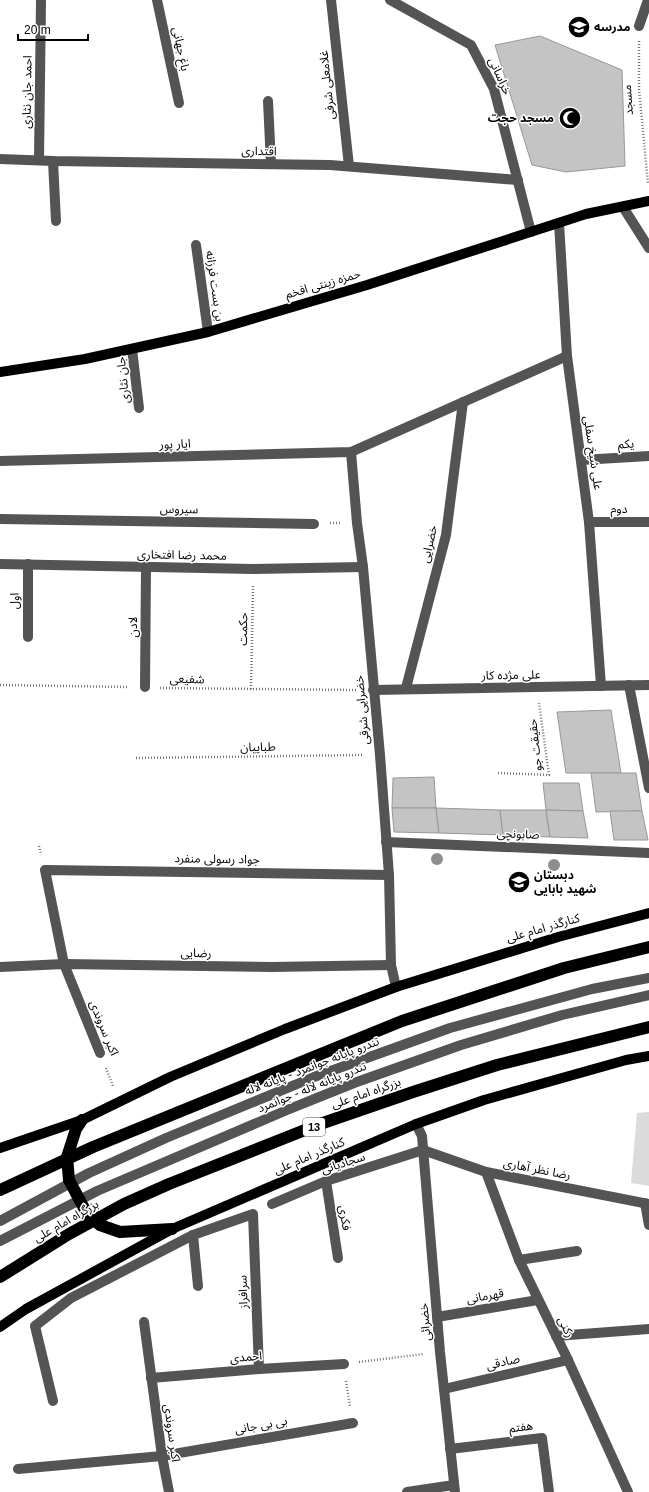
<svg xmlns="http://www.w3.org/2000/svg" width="649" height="1492" font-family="Helvetica,'Noto Sans Arabic',sans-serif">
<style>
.green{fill:#dbdbdb}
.building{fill:#c4c4c4;stroke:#989898}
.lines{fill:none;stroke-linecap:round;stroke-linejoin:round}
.path{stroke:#767676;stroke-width:2.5;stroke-dasharray:1 2;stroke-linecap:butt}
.minor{stroke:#545454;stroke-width:10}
.major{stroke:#000;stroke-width:10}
.highway{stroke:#000;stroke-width:12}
.tree{fill:#8e8e8e}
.labels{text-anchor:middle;stroke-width:3;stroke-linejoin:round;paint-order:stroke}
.shield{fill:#fff;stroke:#4c4c4c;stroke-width:1}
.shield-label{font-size:11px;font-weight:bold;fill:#000}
.poi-label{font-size:12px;font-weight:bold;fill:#000;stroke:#fff;text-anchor:start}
.street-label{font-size:12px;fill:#000;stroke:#fff}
</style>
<rect width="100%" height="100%" fill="#fff"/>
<polygon class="green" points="649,1112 649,1186 631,1183 637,1113"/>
<g class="building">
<polygon points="540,36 622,70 625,166 566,172 532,165 495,45"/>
<polygon points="611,710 621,773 566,773 557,712"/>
<polygon points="591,773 636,773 642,811 596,812"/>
<polygon points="434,777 436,808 392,808 393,778"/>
<polygon points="543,783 579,783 583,811 546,810"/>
<polygon points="392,808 436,808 439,833 394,832"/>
<polygon points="436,808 500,810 503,835 439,833"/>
<polygon points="500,810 546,810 550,837 503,835"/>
<polygon points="546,810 583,811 588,838 550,837"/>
<polygon points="610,811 642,811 648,840 614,840"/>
</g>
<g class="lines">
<g class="path">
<polyline points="639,41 639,89 648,184"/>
<polyline points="330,523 341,523"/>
<polyline points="0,685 129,687"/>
<polyline points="160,688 357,690"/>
<polyline points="251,689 253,586"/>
<polyline points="136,758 364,755"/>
<polyline points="498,773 549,775 539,703"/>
<polyline points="39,846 41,855"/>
<polyline points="106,1068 113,1086"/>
<polyline points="359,1362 424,1354"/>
<polyline points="346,1381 350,1407"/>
</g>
<g class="minor">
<polyline points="157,0 179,103"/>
<polyline points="331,0 349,166"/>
<polyline points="390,0 471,45 494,89 531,232"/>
<polyline points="639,26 648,0"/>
<polyline points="268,101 271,164"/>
<polyline points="0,159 53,161 330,165 518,180"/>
<polyline points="39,160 41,0"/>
<polyline points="53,161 56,221"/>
<polyline points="623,207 649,248"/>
<polyline points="559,223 567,356 589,522 601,686"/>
<polyline points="196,245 208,332"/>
<polyline points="132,349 139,408"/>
<polyline points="351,452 357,523 363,567 380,755 389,875 391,965 396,987"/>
<polyline points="581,460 649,456"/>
<polyline points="0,461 351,452 567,356"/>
<polyline points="0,519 314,524"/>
<polyline points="589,522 649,522"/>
<polyline points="0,564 253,569 363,567"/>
<polyline points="28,637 28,564"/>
<polyline points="629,685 649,788"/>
<polyline points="145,687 146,567"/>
<polyline points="406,688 446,535 463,402"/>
<polyline points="373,690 649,685"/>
<polyline points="386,842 649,853"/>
<polyline points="0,967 64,964 272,967 391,965"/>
<polyline points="100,1053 64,964 45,870 389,875"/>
<polyline points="416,1124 422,1136 440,1352 455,1492"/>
<polyline points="423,1150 486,1172 649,1204"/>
<polyline points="486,1172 519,1260 568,1360 628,1492"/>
<polyline points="326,1181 338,1258"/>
<polyline points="645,1203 649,1225"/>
<polyline points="272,1204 326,1181 423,1150"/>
<polyline points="0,1221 89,1173 166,1138 314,1077 450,1028 592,989 649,978"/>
<polyline points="0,1241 97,1191 287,1110 354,1083 461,1045 562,1015 649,995"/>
<polyline points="519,1260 577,1251"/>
<polyline points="198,1286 193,1235 253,1214 259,1369"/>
<polyline points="437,1317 538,1300"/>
<polyline points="144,1322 162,1456 169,1492"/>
<polyline points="556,1336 649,1329"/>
<polyline points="151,1378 259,1369 344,1364"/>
<polyline points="444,1389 568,1360"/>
<polyline points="53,1401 35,1326 71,1298 193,1235"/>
<polyline points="450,1449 542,1438 549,1492"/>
<polyline points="18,1469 162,1456 353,1423"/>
<polyline points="407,1492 454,1485"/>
</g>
<g class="major">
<polyline points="0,372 85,359 208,332 367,285 586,214 649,201"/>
<polyline points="0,1148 82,1120 170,1077 285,1029 396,987 558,937 649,913"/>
<polyline points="0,1327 26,1309 172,1229 416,1124 484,1100 626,1060 649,1056"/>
</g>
<g class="highway">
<polyline points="82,1120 76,1129 67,1157 69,1180 86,1212 100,1225 120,1232 172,1229"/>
<polyline points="0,1190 93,1147 402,1021 564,968 649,947"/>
<polyline points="0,1277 69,1234 124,1204 169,1184 320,1124 413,1092 497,1065 649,1027"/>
</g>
</g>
<g class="tree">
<circle cx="437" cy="859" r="6"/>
<circle cx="554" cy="865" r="6"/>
</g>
<defs>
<g id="school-disc" transform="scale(1.15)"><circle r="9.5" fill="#000" stroke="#fff"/><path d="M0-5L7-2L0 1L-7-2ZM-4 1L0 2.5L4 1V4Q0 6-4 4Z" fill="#fff"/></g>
<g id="mosque-disc" transform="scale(1.15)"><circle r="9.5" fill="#000" stroke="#fff"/><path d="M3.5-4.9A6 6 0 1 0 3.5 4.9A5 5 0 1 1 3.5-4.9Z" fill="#fff"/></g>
</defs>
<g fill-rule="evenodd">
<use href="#school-disc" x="579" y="27"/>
<use href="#mosque-disc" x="570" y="118"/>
<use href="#school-disc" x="519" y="882"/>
</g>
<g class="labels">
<rect class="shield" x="303" y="1118" width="22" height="18" rx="3"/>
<g class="shield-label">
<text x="314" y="1131">13</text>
</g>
<g class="poi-label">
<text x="594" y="31">مدرسه</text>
<text x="554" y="122" text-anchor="end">مسجد حجت</text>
<text x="534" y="879">دبستان<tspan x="534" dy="14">شهید بابایی</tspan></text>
</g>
<g class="street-label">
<text transform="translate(181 49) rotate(78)" y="4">باغ جهانی</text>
<text transform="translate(500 76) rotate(66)" y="4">خراسانی</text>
<text transform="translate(327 85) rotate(-96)" y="4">غلامعلی شرفی</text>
<text transform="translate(27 92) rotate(-89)" y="4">احمد جان نثاری</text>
<text transform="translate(628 100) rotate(-94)" y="4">مسجد</text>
<text transform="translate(259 151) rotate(1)" y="4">اقتداری</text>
<text transform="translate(323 284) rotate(-16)" y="4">حمزه زینتی افخم</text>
<text transform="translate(215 286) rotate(82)" y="4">بن بست فرزانه</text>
<text transform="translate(123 380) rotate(-96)" y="4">جان نثاری</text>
<text transform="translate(175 444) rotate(-2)" y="4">ایار پور</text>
<text transform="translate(626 444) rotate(-3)" y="4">یکم</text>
<text transform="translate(593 453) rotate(82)" y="4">علی شیخ سفلی</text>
<text transform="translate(179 509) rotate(1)" y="4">سیروس</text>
<text x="619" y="513">دوم</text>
<text transform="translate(429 544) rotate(-77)" y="4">خضرایی</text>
<text transform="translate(182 555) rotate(1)" y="4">محمد رضا افتخاری</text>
<text transform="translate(15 601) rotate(-90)" y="4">اول</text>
<text transform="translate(133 627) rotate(-90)" y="4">لادن</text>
<text transform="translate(243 629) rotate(-89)" y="4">حکمت</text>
<text transform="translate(511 675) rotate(-1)" y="4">علی مژده کار</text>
<text transform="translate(187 679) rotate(1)" y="4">شفیعی</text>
<text transform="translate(362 710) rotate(-95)" y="4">خضرایی شرقی</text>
<text transform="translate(535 745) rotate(-96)" y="4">حقیقت جو</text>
<text transform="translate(258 747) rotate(-1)" y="4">طباییان</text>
<text transform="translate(518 834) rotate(2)" y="4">صابونچی</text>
<text transform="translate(217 859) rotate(1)" y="4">جواد رسولی منفرد</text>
<text transform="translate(543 928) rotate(-16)" y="4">کنارگذر امام علی</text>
<text transform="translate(196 953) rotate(1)" y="4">رضایی</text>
<text transform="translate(104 1028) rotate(68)" y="4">اکبر سروندی</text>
<text transform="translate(312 1066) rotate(-21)" y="4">تندرو پایانه جوانمرد - پایانه لاله</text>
<text transform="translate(312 1087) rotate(-22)" y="4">تندرو پایانه لاله - جوانمرد</text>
<text transform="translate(366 1093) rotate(-19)" y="4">بزرگراه امام علی</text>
<text transform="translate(309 1156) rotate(-23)" y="4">کنارگذر امام علی</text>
<text transform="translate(343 1163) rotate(-18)" y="4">سجادیانی</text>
<text transform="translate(537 1169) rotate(11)" y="4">رضا نظر آهاری</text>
<text transform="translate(345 1218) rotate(81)" y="4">فکری</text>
<text transform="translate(66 1221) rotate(-30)" y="4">بزرگراه امام علی</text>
<text transform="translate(243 1292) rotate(-92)" y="4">سرافراز</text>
<text transform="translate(485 1296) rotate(-10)" y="4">قهرمانی</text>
<text transform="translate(425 1322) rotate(-95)" y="4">خضرائی</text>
<text transform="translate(566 1327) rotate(63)" y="4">رکنی</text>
<text transform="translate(246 1357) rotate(-5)" y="4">احمدی</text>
<text transform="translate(503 1362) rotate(-13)" y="4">صادقی</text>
<text transform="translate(261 1425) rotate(-10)" y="4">بی بی جانی</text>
<text transform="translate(521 1427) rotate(-7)" y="4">هفتم</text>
<text transform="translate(172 1433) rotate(82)" y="4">اکبر سروندی</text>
</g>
</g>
<path d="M18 34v6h70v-6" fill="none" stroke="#000000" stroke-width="2"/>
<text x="24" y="34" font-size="12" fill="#000000" stroke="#ffffff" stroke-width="3" paint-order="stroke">20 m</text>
</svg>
